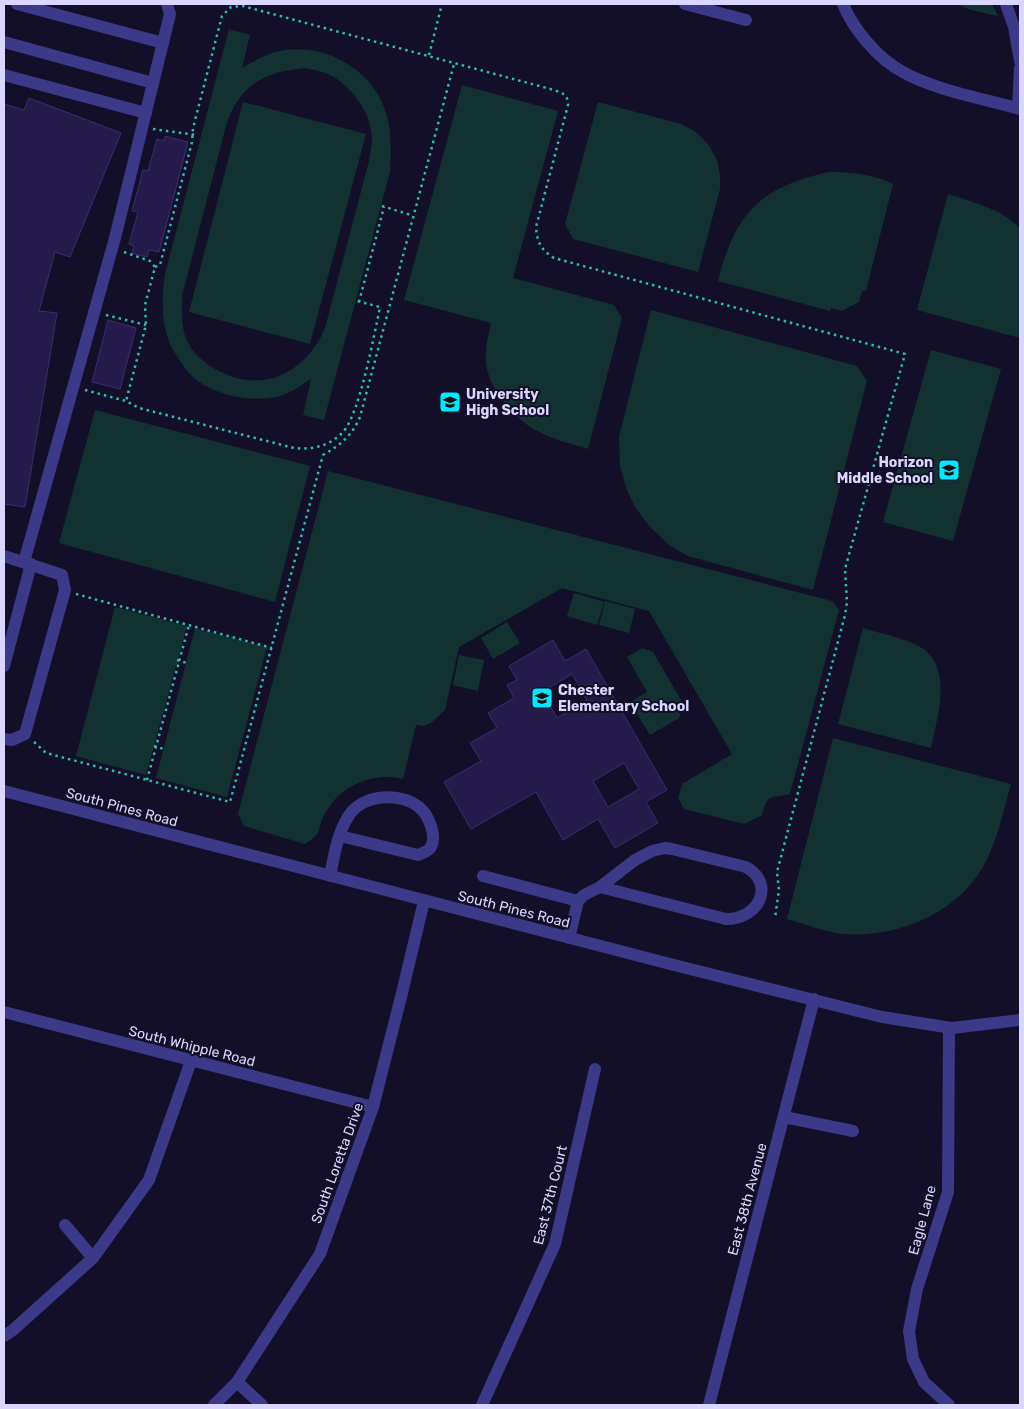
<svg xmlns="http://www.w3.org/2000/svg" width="1024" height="1409" font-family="Rubik,sans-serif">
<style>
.green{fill:#123231;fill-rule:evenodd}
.building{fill:#241b4a;stroke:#3a2c76;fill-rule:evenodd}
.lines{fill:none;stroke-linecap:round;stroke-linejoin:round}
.path{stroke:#2cbdb2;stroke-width:2.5;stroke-dasharray:2.5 4;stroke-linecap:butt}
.minor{stroke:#3b3988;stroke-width:12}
.labels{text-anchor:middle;stroke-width:4;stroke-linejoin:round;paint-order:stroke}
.poi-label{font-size:14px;font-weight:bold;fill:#dad6ff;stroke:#130f28;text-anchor:start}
.street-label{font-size:14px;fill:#dad6ff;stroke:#130f28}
</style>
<rect width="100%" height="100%" fill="#130f28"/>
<g class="green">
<polygon points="956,4 992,4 998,16 972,10"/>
<path d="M229 29 250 35 242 68C254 61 266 54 280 51 322 42 369 67 384 107 392 128 391 150 390 172L324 420 303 415 311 379C303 383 296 390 288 393 261 405 215 397 193 377 185 370 171 348 168 339 161 318 162 295 165 274ZM305 68C315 70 325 72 334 77 355 91 373 116 372 142 371 148 370 155 369 161L325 328C306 373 262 395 217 370 204 363 191 352 186 338 181 325 182 310 182 296L227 122C242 83 265 72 305 68Z"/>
<path d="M462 85 558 111 513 278 614 305 622 318 588 449C572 444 552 439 537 431 515 420 487 387 486 362 485 348 488 336 491 323L404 300Z"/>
<polygon points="243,102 366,134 310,344 189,312"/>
<polygon points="598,102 681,124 696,132 708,144 717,160 720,175 720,189 698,272 573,239 565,224"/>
<path d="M829 172C851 172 873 174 893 184L866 291H862L859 302 842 311 831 308 830 311 718 281C735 213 760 187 829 172Z"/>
<path d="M948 194C972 202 1003 209 1020 229V338L917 310Z"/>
<polygon points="651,310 857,366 867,381 813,590 688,556 669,545 649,526 635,507 626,488 620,466 619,437"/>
<polygon points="931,350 1001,369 953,541 883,522"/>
<polygon points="95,410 310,466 275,602 59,543"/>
<path d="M328 471 832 601 839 610 790 794C770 799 768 792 762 815L744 824 684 809 678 798 682 784 732 754 649 611 562 588 459 647 445 710 432 722 424 726 416 725 403 779C377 772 345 783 330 806 327 810 324 815 322 819 320 824 320 830 317 834 315 838 309 841 305 844L244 826 238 814Z"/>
<polygon points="574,593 604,602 597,625 567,616"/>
<polygon points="605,601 635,609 629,633 599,625"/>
<polygon points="115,607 187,626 146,775 76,756"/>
<polygon points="507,622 520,643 493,659 481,638"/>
<polygon points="195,628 267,647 227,797 156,778"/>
<path d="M863 628C879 633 913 640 925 650 952 673 937 718 931 748L838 724Z"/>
<polygon points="642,648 653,652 684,705 679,718 650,735 630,702 647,692 627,657"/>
<polygon points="459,655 484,660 478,691 453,685"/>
<path d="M833 738 1011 784C1003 812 997 842 983 867 955 915 896 938 843 934 825 932 805 924 787 919Z"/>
</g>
<g class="building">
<polygon points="29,98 121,133 70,257 55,252 39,311 57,313 25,507 4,504 4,104 24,110"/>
<polygon points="165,136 188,142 187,146 159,252 149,250 147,257 132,253 134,246 129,244 138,212 132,211 143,170 148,171 157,139 164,141"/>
<polygon points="108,320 136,328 120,389 92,382"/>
<path d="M553 640 565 661 586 649 667 790 646 802 658 823 615 848 598 819 563 840 536 792 471 829 444 782 481 761 470 743 497 728 488 713 514 698 507 685 517 680 509 666ZM572 674 587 700 557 718 542 692ZM624 763 639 789 608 807 593 781Z"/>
</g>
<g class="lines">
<g class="path">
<polyline points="429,55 442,4"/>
<polyline points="153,129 196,135"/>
<polyline points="382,206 411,215"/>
<polyline points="124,252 150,261 155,267 145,305 146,325 126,401"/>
<path d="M155 267 160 265 192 142 193 128 222 16 231 7 243 6 554 90C563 93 568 95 568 105L536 227C537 242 541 250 554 258L905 354 845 569 847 602 845 615 777 872 779 890 775 918"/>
<polyline points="359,302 384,207"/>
<polyline points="106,315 146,325"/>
<path d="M85 390 126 401 139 408 294 448C312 450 330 446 343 432 360 413 374 335 380 307L357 301"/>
<polyline points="76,594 272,648"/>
<polyline points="177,660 187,663"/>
<path d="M34 742 46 753 230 802 323 455C340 445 352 436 360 417L454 64"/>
<polyline points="154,746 164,749"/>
<polyline points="147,780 189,625"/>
</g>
<g class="minor">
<polyline points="17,4 163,43"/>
<polyline points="685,4 746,20"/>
<path d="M843 4C853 29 878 59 903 72 934 90 985 99 1020 109"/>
<polyline points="1006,4 1014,27 1020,61"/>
<polyline points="4,42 153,83"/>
<polyline points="4,75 146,113"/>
<polyline points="1018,108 1020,68"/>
<polyline points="4,556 62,575 65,590 25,734 12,740 4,739"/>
<polyline points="24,562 115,238 170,14 167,4"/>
<polyline points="4,666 31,564"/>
<polyline points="4,791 674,965 882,1017 952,1028 1020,1020"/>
<path d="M330 876C334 857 337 834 348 817 361 794 401 791 420 808 429 816 437 836 431 847 428 852 422 853 418 855L340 836"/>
<polyline points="483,876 578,901"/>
<path d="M569 938 578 901 584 895 600 887 635 860 652 851 665 848 672 849 746 867C776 884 759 919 726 919L600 887"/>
<polyline points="4,1012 373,1107"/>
<polyline points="784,1117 853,1131"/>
<polyline points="65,1225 93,1258"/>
<polyline points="4,1336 13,1330 93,1258 149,1180 191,1061"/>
<polyline points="237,1382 262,1405"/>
<polyline points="214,1405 237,1382 320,1254 373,1107 402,993 424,901"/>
<polyline points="482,1405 555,1244 595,1069"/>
<polyline points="709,1405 814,999"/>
<polyline points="949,1405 924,1382 913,1359 909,1331 917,1289 948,1192 949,1029 952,1028"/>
</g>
</g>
<defs>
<g id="school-square" transform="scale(1.125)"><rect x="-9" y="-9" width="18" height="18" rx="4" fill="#02e9ff" stroke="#130f28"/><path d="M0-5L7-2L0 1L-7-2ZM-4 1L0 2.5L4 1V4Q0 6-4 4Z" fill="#111"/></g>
</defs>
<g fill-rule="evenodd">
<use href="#school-square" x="450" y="402"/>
<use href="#school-square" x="949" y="470"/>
<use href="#school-square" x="542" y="698"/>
</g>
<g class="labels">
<g class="poi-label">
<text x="466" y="399">University<tspan x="466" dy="16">High School</tspan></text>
<text x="933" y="467" text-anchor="end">Horizon<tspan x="933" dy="16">Middle School</tspan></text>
<text x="558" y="695">Chester<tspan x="558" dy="16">Elementary School</tspan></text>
</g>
<g class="street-label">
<text transform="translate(122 807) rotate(15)" y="5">South Pines Road</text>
<text transform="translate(514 909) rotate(14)" y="5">South Pines Road</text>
<text transform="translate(192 1046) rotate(14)" y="5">South Whipple Road</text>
<text transform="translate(337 1163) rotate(-70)" y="5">South Loretta Drive</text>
<text transform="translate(550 1195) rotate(-76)" y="5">East 37th Court</text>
<text transform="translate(747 1199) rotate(-75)" y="5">East 38th Avenue</text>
<text transform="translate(922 1220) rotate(-75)" y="5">Eagle Lane</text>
</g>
</g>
<rect width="1024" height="1409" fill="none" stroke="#dad6ff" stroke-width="10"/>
</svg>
